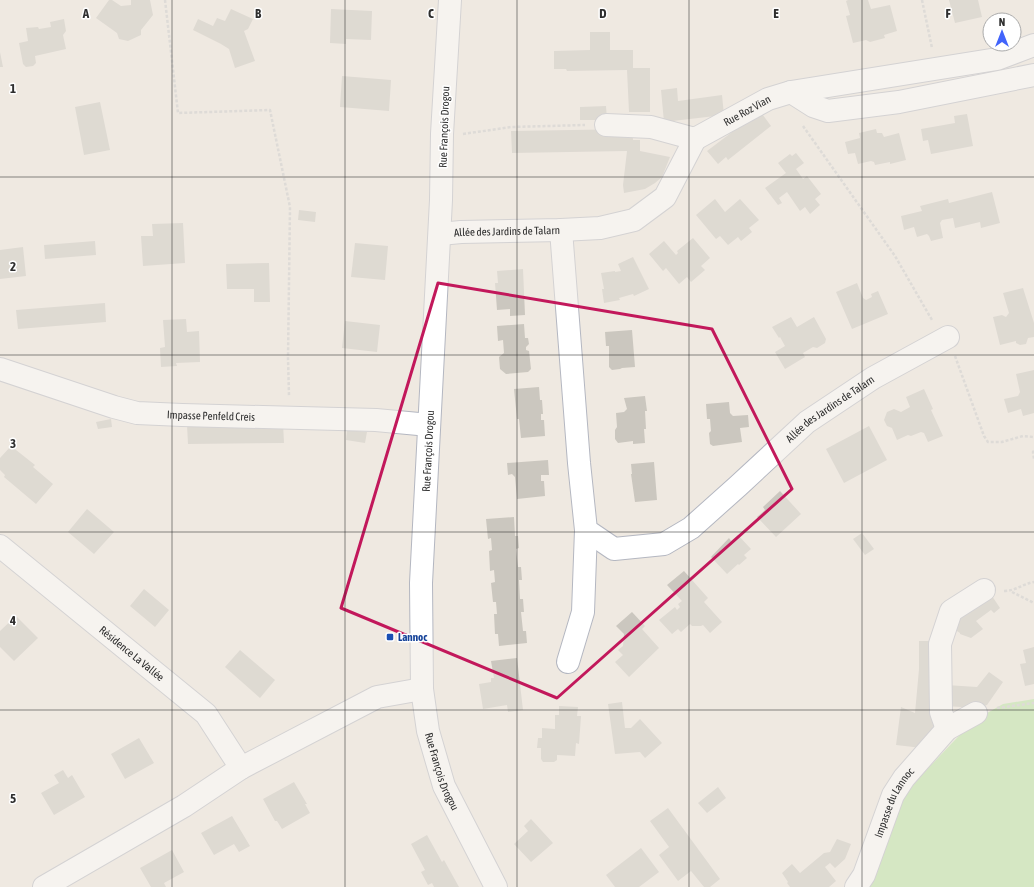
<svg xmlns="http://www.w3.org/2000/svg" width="1034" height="887" font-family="'Asap Condensed',sans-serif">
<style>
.green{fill:#b6e59e}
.building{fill:#cbc7bf}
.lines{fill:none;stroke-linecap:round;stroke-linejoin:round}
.street-casing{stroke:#b4b7c1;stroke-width:24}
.secondary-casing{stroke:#b4b7c1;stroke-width:24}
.path{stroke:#c9c9c9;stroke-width:2.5;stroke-dasharray:3 2;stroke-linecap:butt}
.street{stroke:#fff;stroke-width:22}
.secondary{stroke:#fff;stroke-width:22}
.marked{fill:none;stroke:#c2185b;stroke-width:3;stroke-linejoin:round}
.grid{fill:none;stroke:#2e2e2e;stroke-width:1;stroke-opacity:0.55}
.transit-dot{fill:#1a4fb4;stroke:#fff;stroke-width:1.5}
.labels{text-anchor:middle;stroke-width:3;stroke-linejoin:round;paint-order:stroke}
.street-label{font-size:11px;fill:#2e2e2e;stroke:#fff}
.transit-label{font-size:11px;font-weight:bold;fill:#164399;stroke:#fff;text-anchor:start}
.grid-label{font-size:13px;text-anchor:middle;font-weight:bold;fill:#2e2e2e;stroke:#fff;stroke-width:3;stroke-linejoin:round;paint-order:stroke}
</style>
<rect width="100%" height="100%" fill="#efe9e1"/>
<polygon class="green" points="1034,699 1034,887 862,887 897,801 973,721 1003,704"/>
<g class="building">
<polygon points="109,0 112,0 121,6 131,5 131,0 150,0 153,15 141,30 141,35 128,41 119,39 117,33 96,18"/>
<polygon points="848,0 868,0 871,9 890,5 897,31 884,35 885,38 870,42 866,40 853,43 846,16 850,15 846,1"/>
<polygon points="949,0 978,0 982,17 955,23"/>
<polygon points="231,9 253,19 248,29 244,31 255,61 235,68 229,49 221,44 193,30 198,19 213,26 217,18 225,21"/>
<polygon points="331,9 372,11 371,40 346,39 346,44 330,43"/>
<polygon points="64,19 66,31 63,35 66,49 35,56 36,63 33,66 26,67 23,64 19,43 28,41 26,28 38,27 39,29 51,27 50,22"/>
<polygon points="590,32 610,32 610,50 633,50 633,68 650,68 650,112 629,112 627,70 567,71 566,69 554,69 554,51 590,50"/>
<polygon points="0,52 3,67 0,67"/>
<polygon points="342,76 391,80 389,111 340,107"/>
<polygon points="677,88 678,101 722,95 724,115 664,122 661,90"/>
<polygon points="100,102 110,150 84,155 75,107"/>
<polygon points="606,106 607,120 580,120 580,107"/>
<polygon points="760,111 771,126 728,160 726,157 718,164 707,151"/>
<polygon points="967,114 973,146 931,154 928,140 923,141 921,129 955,123 954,116"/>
<polygon points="632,129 633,140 640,140 640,151 670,157 662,177 655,183 645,189 624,193 623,185 627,151 512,153 511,131"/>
<polygon points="876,129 877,133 882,133 884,137 899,133 906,160 890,164 890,162 875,165 874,162 871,161 858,164 855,153 848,154 845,142 860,138 859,133"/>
<polygon points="796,153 804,163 796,169 803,179 807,176 821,194 815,199 820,205 810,214 805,207 800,211 787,192 779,198 782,203 778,205 765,188 786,173 778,163 790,154 792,156"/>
<polygon points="992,192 1000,223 981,228 980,222 955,228 953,218 942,220 940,223 943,238 931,241 929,236 927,234 917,237 914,227 904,230 901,216 922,211 920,206 948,199 949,203"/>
<polygon points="715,199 725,212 740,199 759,220 749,228 752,232 741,241 738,237 728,245 720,236 716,239 696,215"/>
<polygon points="299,210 316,212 315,222 298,220"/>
<polygon points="183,223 185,263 143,266 141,236 153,236 152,224"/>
<polygon points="693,238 710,258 701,266 705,270 691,282 687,277 679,284 666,268 663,271 649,254 664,241 676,255 678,253 677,251"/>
<polygon points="95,241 96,255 45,259 44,245"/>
<polygon points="355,243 388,246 385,280 351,277"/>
<polygon points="23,247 26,276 0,279 0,250"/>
<polygon points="633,257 649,289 634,296 633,294 619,298 620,300 604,303 602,289 604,289 601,273 615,271 615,272 621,271 618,264"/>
<polygon points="269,263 270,302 254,302 254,289 227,289 226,264"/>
<polygon points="523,269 525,315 510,316 510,309 497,310 495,283 498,283 497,271"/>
<polygon points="857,283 863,298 866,300 872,297 871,294 878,291 888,314 852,329 836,292"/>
<polygon points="1023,288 1034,323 1034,337 1028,338 1026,344 1020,345 1016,343 1016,341 1000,345 993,317 1002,315 1006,317 1009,313 1003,293"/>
<polygon points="105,303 106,322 18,329 16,310"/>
<polygon points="791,317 797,327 814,317 826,339 825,343 817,348 813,347 803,353 805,357 785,369 775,352 785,346 780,337 779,338 772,327"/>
<polygon points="186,319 187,332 199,331 200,362 176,363 177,366 161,367 160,348 165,347 163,320"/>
<polygon points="345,321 380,325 377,352 342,348"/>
<polygon points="524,324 525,338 528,338 529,344 526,347 526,350 529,351 531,369 528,372 506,374 500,369 499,357 504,353 503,340 498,341 497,326"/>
<polygon points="632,330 635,367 622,368 620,369 612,370 609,367 609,346 606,346 605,332"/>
<polygon points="1034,370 1034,413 1023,416 1021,409 1008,413 1004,399 1018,396 1020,392 1016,374"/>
<polygon points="539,387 540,400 542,400 543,414 541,414 541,420 544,420 545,436 521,438 519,419 517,419 514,389"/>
<polygon points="924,389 933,409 931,410 943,436 928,442 924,433 921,432 911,436 908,435 897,440 892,428 887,426 884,420 887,412 894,409 901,412 910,407 906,397"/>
<polygon points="645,396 647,411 645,411 646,429 644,429 645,443 633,444 633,441 618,443 615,439 615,430 617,427 616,413 624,412 627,409 624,398"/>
<polygon points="729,402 730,413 733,416 748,415 749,427 740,428 742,442 713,446 710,444 709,433 711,431 710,419 707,419 706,404"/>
<polygon points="111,419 112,427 98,429 96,422"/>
<polygon points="283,423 284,443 188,444 187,425"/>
<polygon points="869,426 887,460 844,483 826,449"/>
<polygon points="347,430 367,432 365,443 346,440"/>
<polygon points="11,446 35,465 33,467 53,484 36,504 4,477 5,475 0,470 0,458"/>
<polygon points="548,460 549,475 541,475 541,481 544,481 545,496 517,499 515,477 512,474 508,475 507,463"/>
<polygon points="654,462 657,500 635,502 631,474 632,474 631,464"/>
<polygon points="780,491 801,514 776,537 757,517 765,510 763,507"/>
<polygon points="87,509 114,532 94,554 68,532"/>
<polygon points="514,517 515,536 518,536 519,548 516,549 518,567 521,567 522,580 519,580 520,599 523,599 524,612 521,612 523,631 526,631 527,643 499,646 498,634 495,634 494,614 497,614 496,602 493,602 491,583 495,582 494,570 490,571 489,551 492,550 491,538 488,539 486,519"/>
<polygon points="862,533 874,549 865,555 853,539"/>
<polygon points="738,535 751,549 744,555 747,558 739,565 738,564 727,574 711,557 729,538 731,541"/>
<polygon points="684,571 708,598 704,602 722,622 710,633 703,625 701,626 692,626 690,624 681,632 678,629 672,634 659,620 675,607 677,610 680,607 678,604 682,601 667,585"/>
<polygon points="144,589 169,610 155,627 130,606"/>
<polygon points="990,593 1000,608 994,613 991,610 976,621 983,629 971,638 960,634 960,633 949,626"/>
<polygon points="632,612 645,626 642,629 659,648 629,677 615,662 623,655 618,650 623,646 624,634 616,626"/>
<polygon points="16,616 38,638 14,661 0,647 0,631"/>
<polygon points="919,641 933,641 938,667 932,737 922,748 896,745 901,707 915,713 919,669"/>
<polygon points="1034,647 1034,684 1025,686 1020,664 1026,663 1023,650"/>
<polygon points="240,650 275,680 260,698 225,667"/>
<polygon points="517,658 523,710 508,712 507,705 483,709 479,684 491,682 491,678 494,678 491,661"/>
<polygon points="989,672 1003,682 987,705 977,708 945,706 946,685 977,687"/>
<polygon points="622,702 625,728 631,728 640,719 662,743 645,758 640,752 615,754 608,704"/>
<polygon points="559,706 578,707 577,716 581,716 579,744 576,743 575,756 557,755 557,760 554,762 543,762 541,759 541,748 537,748 538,738 542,738 542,728 555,729 555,715 559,715"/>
<polygon points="139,738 154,763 125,779 111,754"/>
<polygon points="63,770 68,778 72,775 85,797 54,815 41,793 59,783 54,775"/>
<polygon points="294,782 307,804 305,804 310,813 282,829 277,821 275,821 263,799"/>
<polygon points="718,787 726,798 707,813 698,803"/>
<polygon points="668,808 720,879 710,887 704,887 691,871 678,881 659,855 669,847 650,821"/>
<polygon points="232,816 250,846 239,852 234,844 214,855 201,833"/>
<polygon points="531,819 553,843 531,862 514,844 528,831 524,826"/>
<polygon points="427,835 442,862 444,860 459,887 434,887 432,883 428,885 421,872 425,870 411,844"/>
<polygon points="837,839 851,844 845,859 835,868 830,863 825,867 836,881 829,887 790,887 787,883 788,882 782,873 792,864 800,873 824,853 830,852"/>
<polygon points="641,848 659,872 639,887 615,887 606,875"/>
<polygon points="172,850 184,872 164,883 166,887 151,887 140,868"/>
</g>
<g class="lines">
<g class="street-casing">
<g id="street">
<polyline points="791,92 813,106 828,111 899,102 1034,75"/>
<path id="s1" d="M606 125 651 127 695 139 768 99 791 92 997 59 1034 45"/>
<path id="s2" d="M561 230 579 463 586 530 614 549 664 544 691 528 738 486 807 422 873 378 948 337"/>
<path id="s3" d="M440 234 461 232 561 230 600 228 634 220 665 197 695 139"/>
<path id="s4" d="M0 369 114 407 137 413 182 415 376 420 429 425"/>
<path id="s5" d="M0 546 206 714 241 768 377 697 422 689"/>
<polyline points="568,662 583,612 586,530"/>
<polyline points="947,729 941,712 940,644 951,611 984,590"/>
<polyline points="44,887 184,806 241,768"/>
<path id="s6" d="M856 887 864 875 893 795 904 778 947 729 976 713"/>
</g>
</g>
<g class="secondary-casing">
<g id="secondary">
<path id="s7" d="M450 0 442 134 441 200 421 583 422 689 428 731 444 786 496 887"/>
</g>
</g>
<g class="path">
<polyline points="165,0 178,113 270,110 290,207 288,358 289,396"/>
<polyline points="922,0 932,48"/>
<polyline points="803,126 895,256 932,320"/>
<polyline points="463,134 511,127 585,125"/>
<polyline points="955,356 984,436 988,442 1002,442 1023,436 1034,437"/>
<polyline points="1034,451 1033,452 1034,459"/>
<path d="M1004 591C1016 591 1022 584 1034 582"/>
<polyline points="1012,592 1034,603"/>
<polyline points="997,708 1034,703"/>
</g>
<use href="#street" class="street"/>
<use href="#secondary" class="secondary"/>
</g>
<path d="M0 0H1034V887H0ZM438 283 712 329 792 489 557 698 341 608Z" fill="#efe9e1" fill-opacity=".55" fill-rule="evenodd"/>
<path class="marked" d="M438 283 712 329 792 489 557 698 341 608Z"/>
<path class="grid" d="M172 0V887M345 0V887M517 0V887M689 0V887M862 0V887M0 177H1034M0 355H1034M0 532H1034M0 710H1034"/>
<rect class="transit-dot" x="386" y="633" width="8" height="8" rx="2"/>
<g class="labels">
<g class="street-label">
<text dy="4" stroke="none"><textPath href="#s1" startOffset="150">Rue Roz Vian</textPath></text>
<text transform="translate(444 127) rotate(-88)" y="4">Rue François Drogou</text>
<text dy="4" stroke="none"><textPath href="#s3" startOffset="67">Allée des Jardins de Talarn</textPath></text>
<text dy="4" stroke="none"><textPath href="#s2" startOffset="600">Allée des Jardins de Talarn</textPath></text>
<text dy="4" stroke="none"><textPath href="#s4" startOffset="218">Impasse Penfeld Creis</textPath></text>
<text transform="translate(428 451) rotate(-87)" y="4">Rue François Drogou</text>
<text dy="4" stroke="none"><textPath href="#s5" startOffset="170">Résidence La Vallée</textPath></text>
<text dy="4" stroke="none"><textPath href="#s7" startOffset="775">Rue François Drogou</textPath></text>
<text dy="4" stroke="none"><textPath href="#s6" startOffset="93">Impasse du Lannoc</textPath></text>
</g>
<g class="transit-label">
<text x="398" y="641">Lannoc</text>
</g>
</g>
<g class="grid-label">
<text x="86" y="18">A</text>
<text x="258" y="18">B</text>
<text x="431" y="18">C</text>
<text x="603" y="18">D</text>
<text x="776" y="18">E</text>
<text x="948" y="18">F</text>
<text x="13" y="93">1</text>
<text x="13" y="271">2</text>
<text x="13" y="448">3</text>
<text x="13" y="625">4</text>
<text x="13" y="803">5</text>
</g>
<g transform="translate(1002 32)"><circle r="19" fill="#ffffff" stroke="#ababab"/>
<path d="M0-3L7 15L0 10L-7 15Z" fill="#4264fb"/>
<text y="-6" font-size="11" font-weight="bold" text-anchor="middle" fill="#2e2e2e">N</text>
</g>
</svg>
